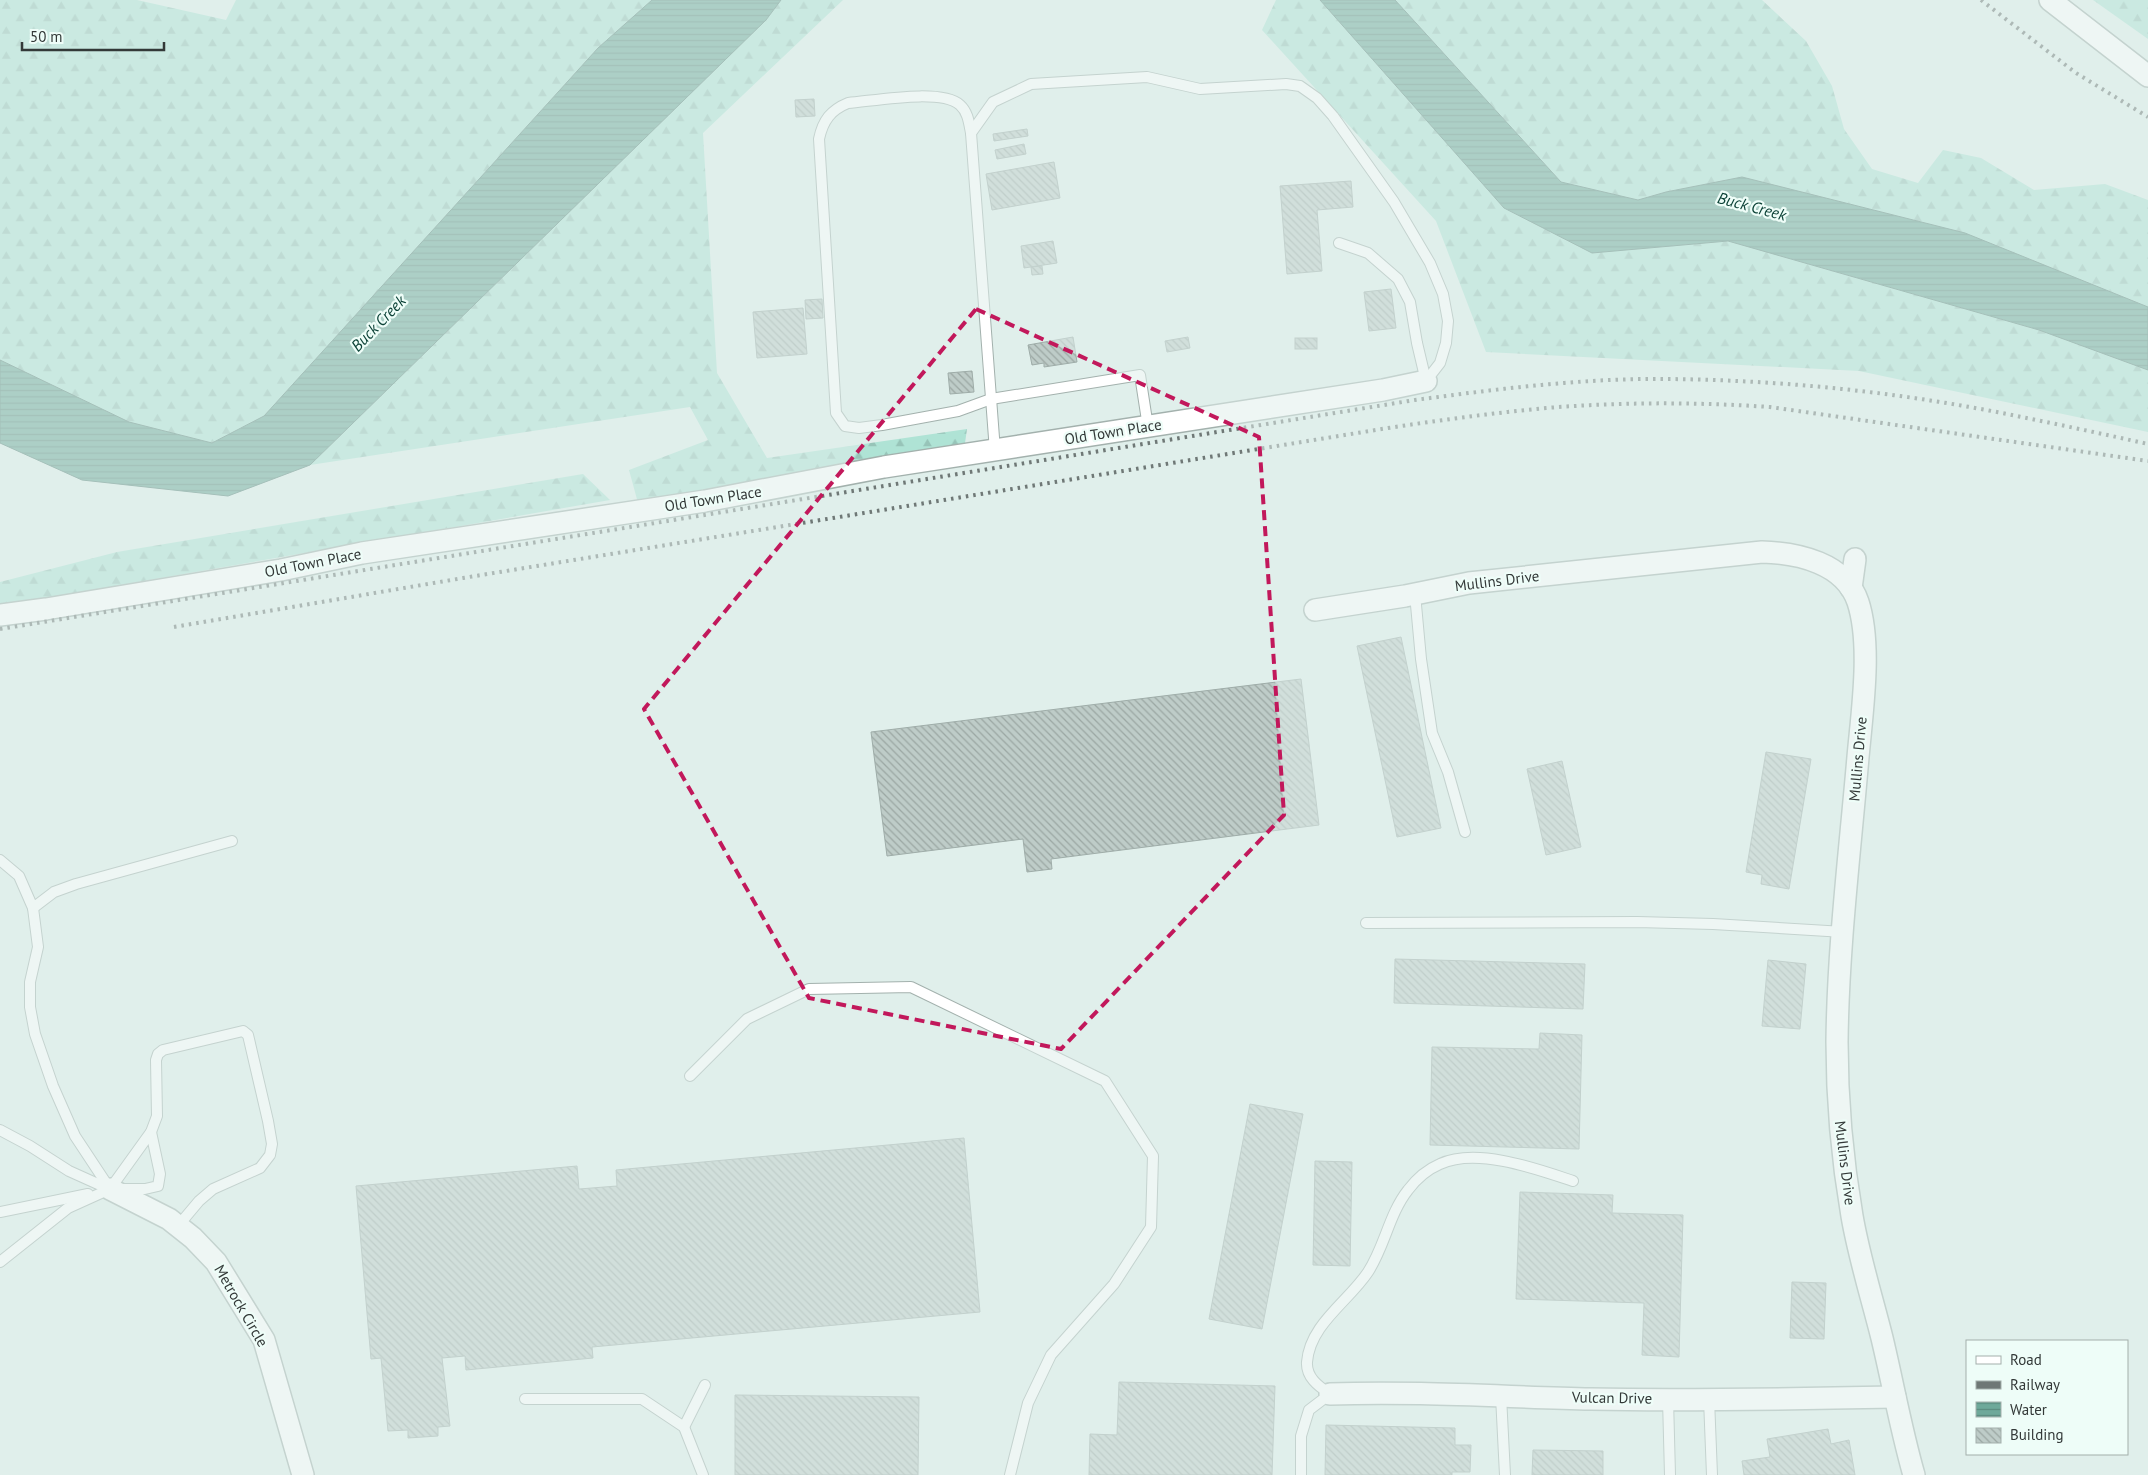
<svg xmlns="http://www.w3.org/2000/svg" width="2148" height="1475" font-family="'PT Sans',sans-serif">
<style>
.forest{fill:url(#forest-firs)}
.water{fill:url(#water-rules);stroke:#5c877d}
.building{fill:url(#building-back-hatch);stroke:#9fada9}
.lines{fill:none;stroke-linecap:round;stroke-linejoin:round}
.lane-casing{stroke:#a3b1ad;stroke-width:12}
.street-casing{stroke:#a3b1ad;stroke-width:24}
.lane{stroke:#fff;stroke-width:10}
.street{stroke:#fff;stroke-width:21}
.rail{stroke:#6f7876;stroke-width:4;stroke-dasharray:2.5 5;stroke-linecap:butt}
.marked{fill:none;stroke:#c2185b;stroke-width:4;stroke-dasharray:10 6;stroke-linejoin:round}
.labels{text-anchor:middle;stroke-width:4.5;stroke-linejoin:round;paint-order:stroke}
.street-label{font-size:15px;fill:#333938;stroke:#eefdf8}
.water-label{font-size:16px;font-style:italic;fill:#0c4237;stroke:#eefdf8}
</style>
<defs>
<pattern id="forest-firs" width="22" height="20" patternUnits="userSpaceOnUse" patternTransform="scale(1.25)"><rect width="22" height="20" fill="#afe3d5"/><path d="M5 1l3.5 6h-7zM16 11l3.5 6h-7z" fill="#97c4b8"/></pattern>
<pattern id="water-rules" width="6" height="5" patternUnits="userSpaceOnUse" patternTransform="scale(1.25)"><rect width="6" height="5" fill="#6ea99a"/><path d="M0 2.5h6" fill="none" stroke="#5b8b7f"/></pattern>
<pattern id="building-back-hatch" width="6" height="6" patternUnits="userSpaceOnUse" patternTransform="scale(1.25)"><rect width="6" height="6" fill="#beccc8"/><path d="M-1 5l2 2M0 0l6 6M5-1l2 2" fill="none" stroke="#9ba7a3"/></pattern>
</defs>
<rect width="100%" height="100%" fill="#e0efeb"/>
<g class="forest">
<polygon points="0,0 137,0 226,20 236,0 652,0 598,48 264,416 212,443 129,422 0,360"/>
<polygon points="781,0 843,0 703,133 717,373 767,458 967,429 965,443 638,503 629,470 708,440 690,407 310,465 766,20"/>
<polygon points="1276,0 1320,0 1504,208 1592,253 1728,241 2039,330 2148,370 2148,432 1859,371 1486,352 1436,221 1262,30"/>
<polygon points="1395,0 1762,0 1806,41 1832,86 1844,129 1872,169 1918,183 1943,150 1981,158 2034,190 2105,184 2148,200 2148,307 1965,233 1742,177 1666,192 1638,200 1561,182"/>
<polygon points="2093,0 2148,0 2148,39"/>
<polygon points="583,474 610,500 0,606 0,582 117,552"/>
</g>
<g class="water">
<polygon points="652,0 781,0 766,20 310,465 228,496 82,480 0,443 0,360 129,422 212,443 264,416 598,48"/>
<polygon points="1320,0 1395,0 1561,182 1638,200 1666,192 1742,177 1965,233 2148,307 2148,370 2039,330 1728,241 1592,253 1504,208"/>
</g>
<g class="building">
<polygon points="814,99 815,116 796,117 795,100"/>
<polygon points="1027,129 1028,136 994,141 993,134"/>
<polygon points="1024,144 1026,154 997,159 995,150"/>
<polygon points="1054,162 1060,198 992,210 986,174"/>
<polygon points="1351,181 1353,207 1317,210 1322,271 1287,274 1280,186"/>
<polygon points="1053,241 1057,263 1024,268 1021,246"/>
<polygon points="1042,266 1043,274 1032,275 1031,267"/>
<polygon points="1391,289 1396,328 1369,331 1364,292"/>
<polygon points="822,299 823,318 806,319 805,300"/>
<polygon points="803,308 807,354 757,358 753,312"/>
<polygon points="1073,337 1077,362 1044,367 1044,363 1032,365 1028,345"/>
<polygon points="1188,337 1190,348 1167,352 1165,341"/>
<rect x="1295" y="338" width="22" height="11"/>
<polygon points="972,371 974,392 950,394 948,373"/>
<polygon points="1401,637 1441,828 1397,837 1357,646"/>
<polygon points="1301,679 1319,825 1051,859 1052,869 1027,872 1023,839 887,856 871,732"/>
<polygon points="1766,752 1811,759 1789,889 1761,884 1762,875 1746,872"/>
<polygon points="1562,761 1581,847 1546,855 1527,769"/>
<polygon points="1395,959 1585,964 1583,1009 1394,1003"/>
<polygon points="1768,960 1806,964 1800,1029 1762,1026"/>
<polygon points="1540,1033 1582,1035 1579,1149 1430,1145 1432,1047 1539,1049"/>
<polygon points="1250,1104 1303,1114 1262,1329 1209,1319"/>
<polygon points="964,1138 980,1312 592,1347 593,1358 466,1370 465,1356 442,1358 450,1426 438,1427 438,1436 408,1438 408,1430 388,1431 381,1358 371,1359 356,1186 577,1166 579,1189 617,1186 616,1170"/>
<polygon points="1315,1161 1352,1162 1350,1266 1313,1265"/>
<polygon points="1520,1192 1613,1195 1612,1213 1683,1215 1679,1357 1642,1355 1644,1303 1516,1299"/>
<polygon points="1792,1282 1826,1283 1824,1339 1790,1338"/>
<polygon points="1119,1382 1275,1386 1272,1475 1089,1475 1090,1434 1117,1435"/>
<polygon points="735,1395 919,1397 918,1475 735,1475"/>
<polygon points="1326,1425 1455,1428 1455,1445 1471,1445 1470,1472 1452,1472 1452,1475 1325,1475"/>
<polygon points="1828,1429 1831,1444 1849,1440 1855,1475 1744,1475 1742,1461 1770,1457 1767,1439"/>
<polygon points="1533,1450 1603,1451 1603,1475 1532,1475"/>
</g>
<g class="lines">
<g class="lane-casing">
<g id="lane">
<path d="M971 133C969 123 968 112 960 105 941 88 874 101 848 103 831 110 823 120 819 139L836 413 845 426 859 428 882 425 958 411 991 399 1140 375 1148 427"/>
<polyline points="1339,243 1368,253 1398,279 1410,302 1417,343 1426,381"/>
<polyline points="995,451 971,133 993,102 1031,84 1147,77 1200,89 1286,84 1300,86 1317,98 1333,116 1394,202 1430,263 1443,294 1448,321 1446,343 1440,363 1426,381"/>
<polyline points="1415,594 1421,659 1432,733 1448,772 1465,832"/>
<polyline points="0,860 19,876 33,908 38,947 30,982 30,1007 35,1034 53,1086 75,1136 110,1189"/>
<polyline points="33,908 54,892 76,884 232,841"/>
<polyline points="1366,923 1637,922 1713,924 1844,932"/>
<polyline points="690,1076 747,1019 809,989 911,987 1105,1081 1153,1156 1151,1227 1114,1284 1051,1355 1028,1403 1010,1475"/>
<polyline points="0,1130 30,1146 69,1171 109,1189"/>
<polyline points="120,1189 145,1189 158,1186 160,1174 151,1132"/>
<polyline points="0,1212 88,1194"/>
<polyline points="0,1262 68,1208 110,1189 151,1132 157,1116 156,1060 158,1054 163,1050 243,1031 248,1035 268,1121 272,1144 270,1155 260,1168 213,1189 199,1201 178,1226"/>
<polyline points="1501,1396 1505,1475"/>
<polyline points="525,1399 642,1399 684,1427 703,1475"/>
<polyline points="1668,1399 1670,1475"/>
<polyline points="1709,1399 1712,1475"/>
<polyline points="684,1427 705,1385"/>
<path d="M1301 1475V1436L1309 1410 1330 1394C1318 1386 1306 1377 1307 1362 1310 1324 1349 1301 1368 1272 1385 1246 1389 1214 1408 1190 1417 1178 1426 1170 1440 1164 1477 1147 1537 1169 1573 1181"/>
</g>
</g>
<g class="street-casing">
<g id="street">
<polyline points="2050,0 2148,76"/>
<polyline points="1851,588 1855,559"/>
<path d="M1315 610 1405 596 1469 583 1762 552C1798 553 1845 563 1858 602 1872 645 1862 712 1858 757 1850 851 1838 947 1837 1042 1837 1101 1842 1158 1852 1216 1859 1257 1872 1298 1882 1338 1893 1384 1901 1430 1914 1475"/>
<polyline points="0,615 46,609 281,570 362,553 705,501 884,467 1383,390 1426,381"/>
<polyline points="110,1189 169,1219 193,1238 216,1262 264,1340 303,1475"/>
<path d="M1330 1394C1417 1391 1504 1397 1591 1399 1693 1401 1794 1399 1895 1397"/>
</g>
</g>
<use href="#lane" class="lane"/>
<use href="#street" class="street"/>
<g class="rail">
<polyline points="1981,0 2076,73 2148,117"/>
<path d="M174 627 463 578 1388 428C1441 420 1493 413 1546 408 1621 402 1696 402 1770 407L2148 461"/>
<path d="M0 629 1415 400C1498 389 1583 378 1667 379 1782 380 1898 392 2012 415 2057 424 2103 434 2148 444"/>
</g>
</g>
<path d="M0 0H2148V1475H0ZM976 309 1259 437 1284 815 1061 1049 809 998 644 709Z" fill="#e0efeb" fill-opacity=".55" fill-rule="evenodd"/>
<path class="marked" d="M976 309 1259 437 1284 815 1061 1049 809 998 644 709Z"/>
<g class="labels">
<g class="street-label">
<text transform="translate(1113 432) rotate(-9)" y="5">Old Town Place</text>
<text transform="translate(713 499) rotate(-9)" y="5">Old Town Place</text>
<text transform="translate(313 563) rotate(-11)" y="5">Old Town Place</text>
<text transform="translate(1497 581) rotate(-7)" y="5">Mullins Drive</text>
<text transform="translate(1858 759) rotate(-85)" y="5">Mullins Drive</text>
<text transform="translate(1845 1163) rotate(83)" y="5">Mullins Drive</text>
<text transform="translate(241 1306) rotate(60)" y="5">Metrock Circle</text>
<text transform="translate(1612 1398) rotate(1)" y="5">Vulcan Drive</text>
</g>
<g class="water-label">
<text transform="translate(1752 206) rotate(15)" y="6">Buck Creek</text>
<text transform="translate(378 323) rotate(-46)" y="6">Buck Creek</text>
</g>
</g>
<rect x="1966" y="1340" width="162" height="115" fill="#eefdf8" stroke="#a3afab"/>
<rect x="1976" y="1356" width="25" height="8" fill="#ffffff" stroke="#a3afab"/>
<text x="2010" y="1365" font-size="15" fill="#333938">Road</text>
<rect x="1976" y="1381" width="25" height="8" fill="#6f7876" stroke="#a3afab"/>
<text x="2010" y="1390" font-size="15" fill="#333938">Railway</text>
<rect x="1976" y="1402" width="25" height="15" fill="url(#water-rules)" stroke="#a3afab"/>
<text x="2010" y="1415" font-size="15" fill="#333938">Water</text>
<rect x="1976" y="1428" width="25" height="15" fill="url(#building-back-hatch)" stroke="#a3afab"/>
<text x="2010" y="1440" font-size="15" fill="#333938">Building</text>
<path d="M22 42v8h142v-8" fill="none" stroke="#333938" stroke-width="2.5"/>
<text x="30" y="42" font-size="15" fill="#333938" stroke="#eefdf8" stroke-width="4" paint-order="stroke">50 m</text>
</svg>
